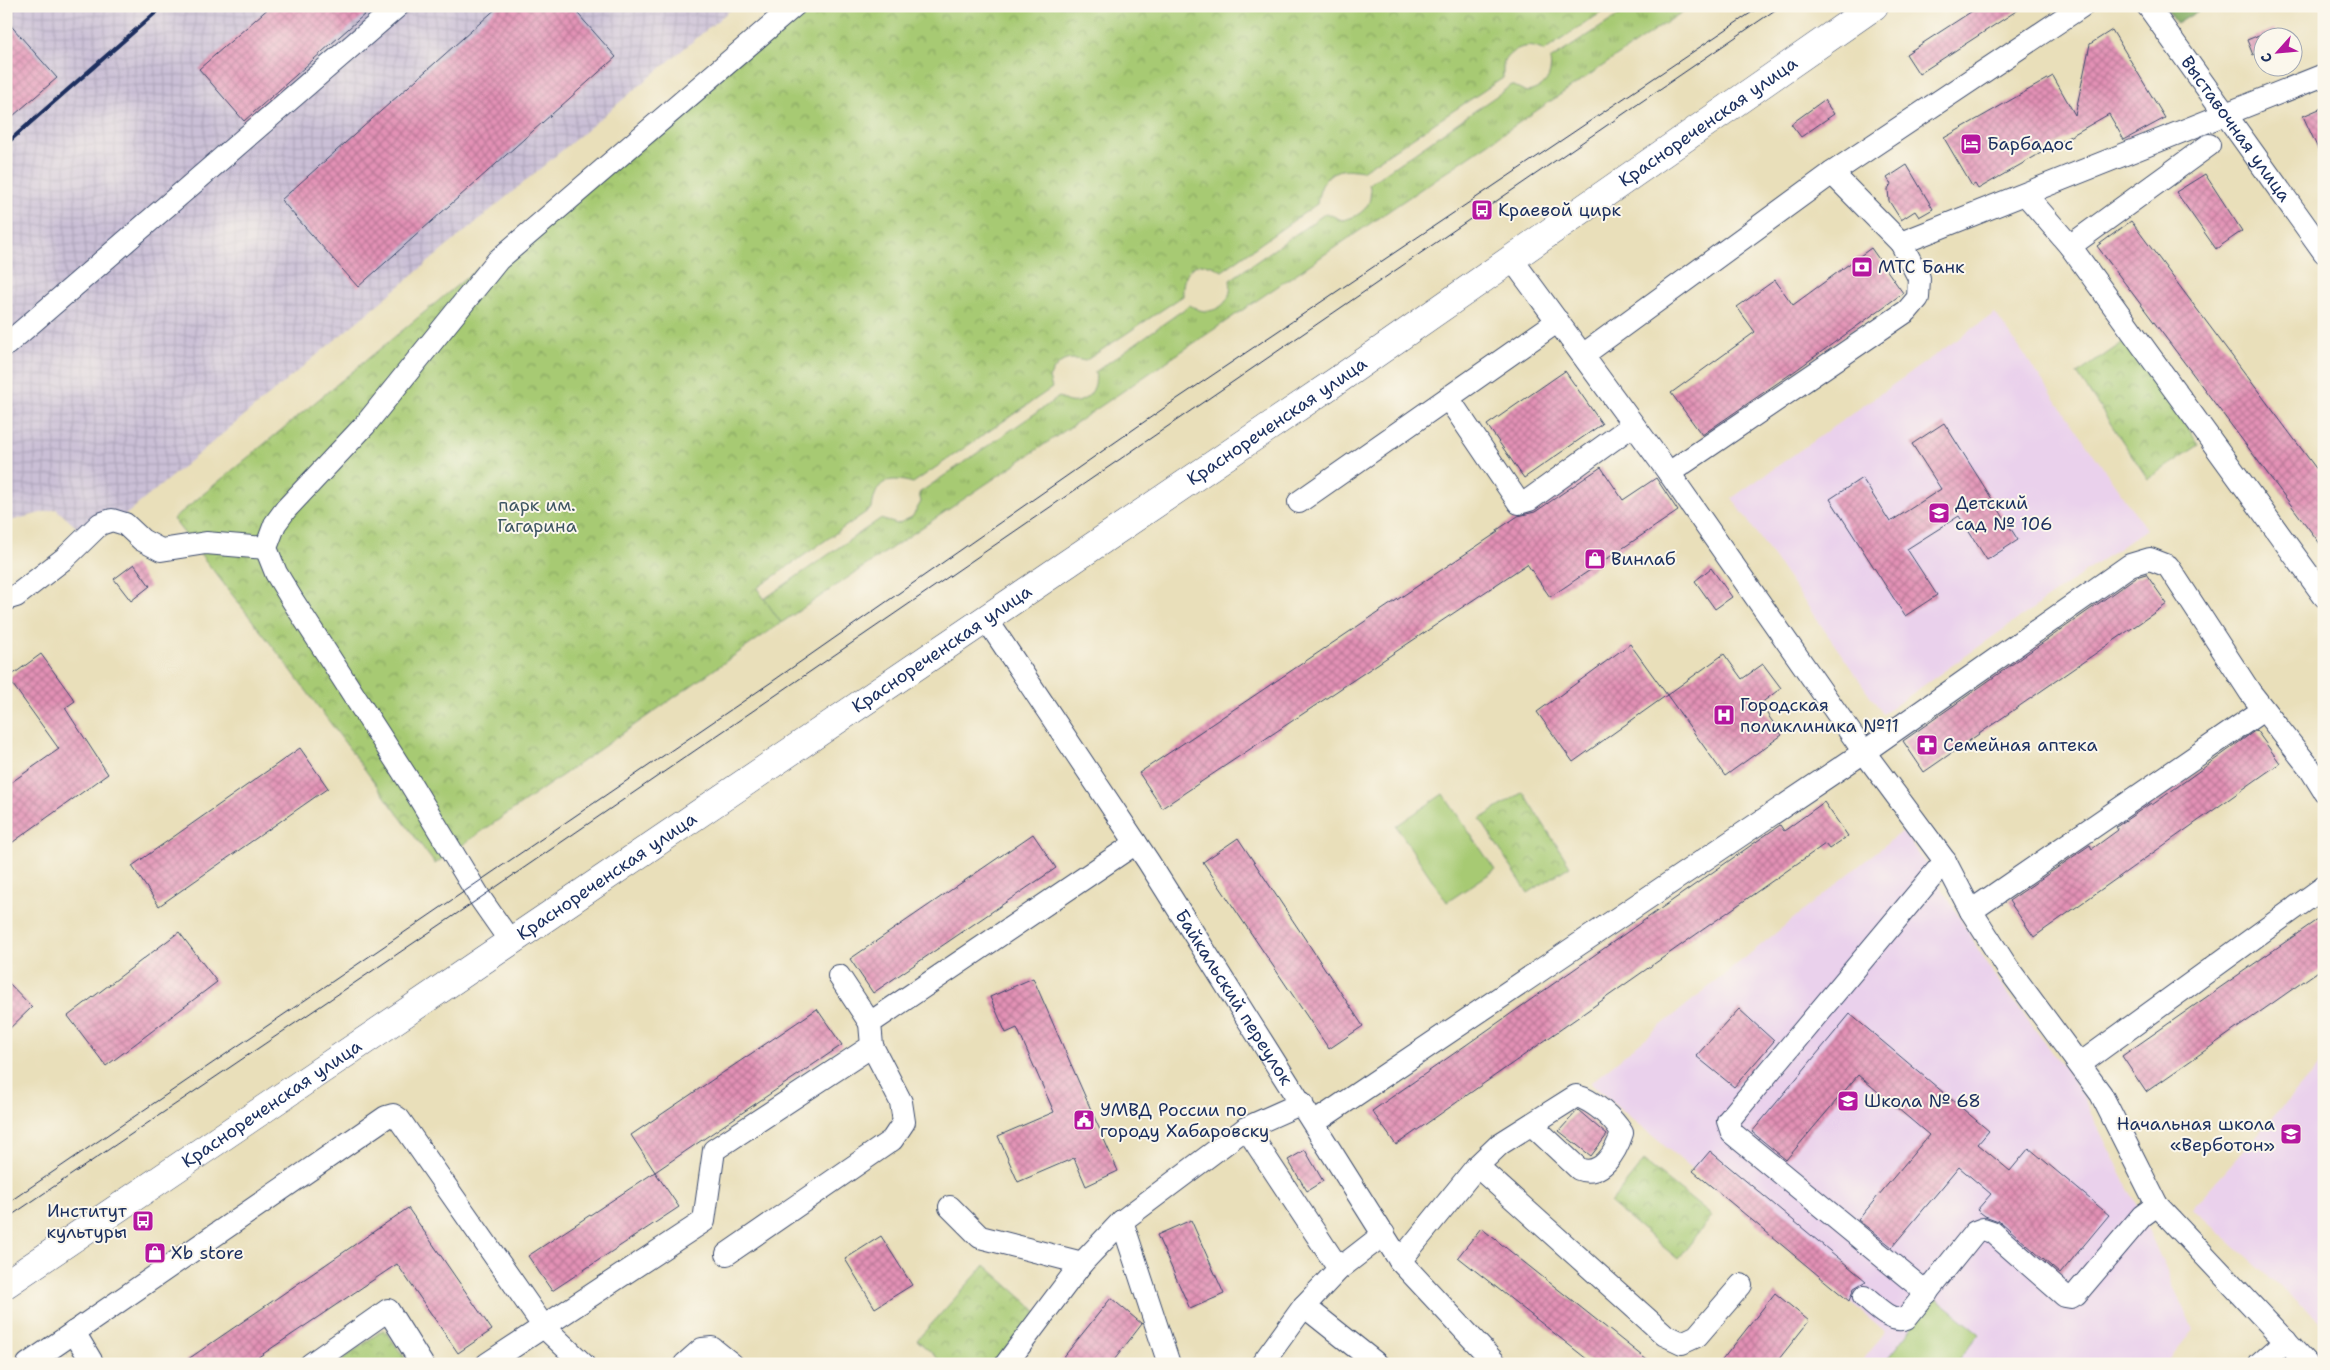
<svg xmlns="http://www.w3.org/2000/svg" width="2330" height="1370" font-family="'Shantell Sans',sans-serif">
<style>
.built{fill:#ead1ec}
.industrial{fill:url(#industrial-grid)}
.grass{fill:url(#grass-tufts);stroke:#617c68}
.forest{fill:url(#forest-crowns);stroke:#506e62}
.park{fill:url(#park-crowns);stroke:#617c68}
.pitch{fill:#a7ca73;stroke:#617c68}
.building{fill:url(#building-cross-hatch)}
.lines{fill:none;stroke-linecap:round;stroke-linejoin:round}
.minor-casing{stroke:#3a496c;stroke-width:24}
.major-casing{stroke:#3a496c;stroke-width:29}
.minor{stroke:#fff;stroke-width:22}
.major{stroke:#fff;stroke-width:28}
.tram{stroke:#1b2f5e;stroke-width:1}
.rail{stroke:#1b2f5e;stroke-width:4}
.labels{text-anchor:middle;stroke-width:4;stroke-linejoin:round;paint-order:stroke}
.street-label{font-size:18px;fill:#1b2f5e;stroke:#fbf7ec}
.poi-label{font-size:18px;fill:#1b2f5e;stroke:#fbf7ec;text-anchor:start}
.park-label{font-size:18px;fill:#3e5663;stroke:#fbf7ec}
</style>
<defs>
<pattern id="industrial-grid" width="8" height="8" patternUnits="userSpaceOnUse" patternTransform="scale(1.25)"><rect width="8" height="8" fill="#cabfd6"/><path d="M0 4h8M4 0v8" fill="none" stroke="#ada4ba"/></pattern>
<pattern id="grass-tufts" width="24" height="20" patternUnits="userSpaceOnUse" patternTransform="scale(1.25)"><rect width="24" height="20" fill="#a7ca73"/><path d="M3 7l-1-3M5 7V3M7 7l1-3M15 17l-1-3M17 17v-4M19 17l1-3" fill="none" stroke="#87a462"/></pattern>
<pattern id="forest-crowns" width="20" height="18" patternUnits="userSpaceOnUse" patternTransform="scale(1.25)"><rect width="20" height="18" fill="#85ae65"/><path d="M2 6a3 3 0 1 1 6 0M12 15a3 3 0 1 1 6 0" fill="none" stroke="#6c8e56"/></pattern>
<pattern id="park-crowns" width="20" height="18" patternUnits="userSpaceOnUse" patternTransform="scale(1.25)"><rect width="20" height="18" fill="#a7ca73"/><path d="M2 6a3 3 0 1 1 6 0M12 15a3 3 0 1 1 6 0" fill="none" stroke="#87a462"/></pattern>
<pattern id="building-cross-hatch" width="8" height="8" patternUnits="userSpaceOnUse" patternTransform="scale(1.25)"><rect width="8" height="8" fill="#e391b5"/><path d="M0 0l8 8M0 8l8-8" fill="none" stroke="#b77796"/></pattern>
</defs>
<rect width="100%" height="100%" fill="#fbf7ec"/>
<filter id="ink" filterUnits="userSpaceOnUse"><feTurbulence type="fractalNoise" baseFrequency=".02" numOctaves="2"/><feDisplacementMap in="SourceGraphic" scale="10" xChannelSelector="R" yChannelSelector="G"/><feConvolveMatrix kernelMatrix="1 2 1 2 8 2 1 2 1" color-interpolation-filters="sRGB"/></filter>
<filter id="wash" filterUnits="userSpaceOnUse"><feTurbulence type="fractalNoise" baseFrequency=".0096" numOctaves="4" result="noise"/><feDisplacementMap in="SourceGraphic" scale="20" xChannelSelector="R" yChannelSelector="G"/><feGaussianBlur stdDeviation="1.12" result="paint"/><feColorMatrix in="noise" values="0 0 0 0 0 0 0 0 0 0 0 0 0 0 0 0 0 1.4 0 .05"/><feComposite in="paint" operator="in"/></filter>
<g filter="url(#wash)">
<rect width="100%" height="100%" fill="#e9dfba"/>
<g class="built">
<polygon points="1995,313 2146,529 1883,714 1732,498"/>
<polygon points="1902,831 1934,875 1994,975 2078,1087 2142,1216 2193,1330 2165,1364 1860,1364 1885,1332 1590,1083"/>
<polygon points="2324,1060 2324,1326 2192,1208"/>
</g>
<polygon class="industrial" points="6,6 735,6 93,542 56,509 6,522"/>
<path class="grass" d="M1633 6H1691L781 623 764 599 880 519 897 524 912 517 921 502 919 493 1059 397C1078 412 1100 393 1095 372L1190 305C1209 320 1235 305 1230 280L1326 213 1342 220C1361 217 1375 205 1369 184L1512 85 1527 92C1544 89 1553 76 1550 60Z"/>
<polygon class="forest" points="2165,6 2206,6 2177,24"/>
<g class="park">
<path d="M797 6H1611L1544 51C1528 42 1514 47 1503 62V78L1362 171C1333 165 1321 176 1317 204L1222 271C1197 255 1181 269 1183 296L1085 361C1066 356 1058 361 1049 378L1052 388 913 483C888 476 876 480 872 508L757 588 781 623 435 864 288 666 173 519Z"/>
<polygon points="2128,339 2199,445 2148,479 2077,374"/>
<polygon points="1523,792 1570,866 1528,893 1480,819"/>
<polygon points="1644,1161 1712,1216 1678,1259 1610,1203"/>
<polygon points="985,1265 1038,1312 992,1364 944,1364 917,1340"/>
<polygon points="384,1329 409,1364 336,1364"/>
</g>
<g class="pitch">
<polygon points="1443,794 1495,870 1447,902 1396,826"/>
<polygon points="1935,1298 1979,1333 1955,1364 1883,1364"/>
</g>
<g id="blocks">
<g class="building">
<polygon points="271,6 374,6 244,121 199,69"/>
<polygon points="499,6 571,6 616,57 358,287 281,200"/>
<polygon points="1980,6 2024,6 1919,74 1906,54"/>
<polygon points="6,20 57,78 6,122"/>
<polygon points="2274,29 2278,38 2262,38 2262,51 2253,55 2247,40"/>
<polygon points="2112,30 2165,118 2124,140 2109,114 1978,189 1975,184 1972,186 1944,138 2053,76 2075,115 2090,44"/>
<polygon points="1824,100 1834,114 1801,137 1791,124"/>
<polygon points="2324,107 2324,162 2303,116"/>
<polygon points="1907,165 1933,209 1919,217 1915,211 1901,220 1889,201 1888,189 1891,184 1887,178"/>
<polygon points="2205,174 2242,231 2216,249 2176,192"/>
<polygon points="2131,221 2324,479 2324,549 2097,246"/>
<polygon points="1871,248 1903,293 1792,373 1702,435 1671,393 1755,332 1737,307 1775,280 1793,305"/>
<polygon points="1565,371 1602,424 1524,478 1487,425"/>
<polygon points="1944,423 2018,540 1987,560 1959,516 1907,549 1937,595 1905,616 1830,499 1862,478 1890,522 1941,489 1912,444"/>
<polygon points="1601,467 1623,500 1656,478 1678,511 1550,597 1527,564 1162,808 1139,773 1498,532 1497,530 1518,516 1535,512"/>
<polygon points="134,564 150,586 131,601 114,579"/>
<polygon points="1711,568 1732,597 1715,609 1695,581"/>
<polygon points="2146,574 2167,604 1924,772 1903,741 2136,577"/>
<polygon points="1630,644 1667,695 1573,762 1537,712"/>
<polygon points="41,654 75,701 65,708 108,774 6,847 6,786 59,749 8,678"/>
<polygon points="1724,654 1742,679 1763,664 1781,688 1760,704 1782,735 1725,776 1667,695"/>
<polygon points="2256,730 2280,763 2034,937 2009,901 2090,845 2092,849 2118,830 2116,827 2151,803 2152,805"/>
<polygon points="300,748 328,788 159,906 132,866"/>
<polygon points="1824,802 1848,836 1829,849 1825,844 1396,1145 1372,1111 1780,825 1784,831"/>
<polygon points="1033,834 1056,868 873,993 850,959"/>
<polygon points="1238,838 1363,1026 1329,1049 1203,862"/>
<polygon points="2324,915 2324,967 2146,1092 2122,1056"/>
<polygon points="179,932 217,982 106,1066 68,1016"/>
<polygon points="1033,978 1118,1171 1086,1186 1074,1158 1018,1182 998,1136 1054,1112 1017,1028 1006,1033 990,997"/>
<polygon points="6,980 32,1007 6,1032"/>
<polygon points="817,1009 842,1045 655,1172 631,1135"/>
<polygon points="1739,1009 1774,1041 1734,1087 1696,1056"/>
<polygon points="1850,1014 1989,1131 1978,1144 2010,1171 2029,1148 2109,1215 2060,1274 2001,1222 1985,1216 1977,1210 1991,1194 1959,1167 1892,1247 1858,1220 1929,1135 1858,1075 1786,1160 1752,1132"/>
<polygon points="1578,1110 1607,1135 1591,1156 1559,1131"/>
<polygon points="1305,1150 1323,1181 1307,1191 1288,1160"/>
<polygon points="1710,1151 1866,1281 1854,1288 1849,1301 1693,1171"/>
<polygon points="655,1172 679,1207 552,1291 528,1256"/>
<polygon points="408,1208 492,1330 458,1353 397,1264 248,1364 181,1364"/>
<polygon points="1191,1220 1224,1294 1190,1309 1157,1235"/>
<polygon points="1481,1228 1652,1364 1593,1364 1458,1257"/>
<polygon points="881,1236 912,1285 875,1308 845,1259"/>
<polygon points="1775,1293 1809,1321 1775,1364 1719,1364"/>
<polygon points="1111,1298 1142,1324 1111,1364 1058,1364"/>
</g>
</g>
</g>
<g filter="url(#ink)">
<use href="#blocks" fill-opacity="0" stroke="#3a496c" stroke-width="1"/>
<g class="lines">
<g class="minor-casing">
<g id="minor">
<path id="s1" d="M2148 6 2324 252"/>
<polyline points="2209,145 2070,246 2324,596"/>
<polyline points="1832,173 2082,6"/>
<polyline points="2026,195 2070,246"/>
<polyline points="1511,258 1669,473 1864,752 1945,861 1971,911 2007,967 2101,1094 2157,1205 2307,1364"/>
<polyline points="6,345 398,6"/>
<polyline points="1583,355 1832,173 1901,243 2324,75"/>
<polyline points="1448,398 1519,503 1529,500 1633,425"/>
<polyline points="1669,473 1907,311 1918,298 1919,278 1901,243"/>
<polyline points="1299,502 1558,321"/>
<polyline points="6,599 16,596 65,558 100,524 112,520 125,524 142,540 161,550 206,543 266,548"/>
<path id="s2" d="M987 620 1148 861 1400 1261 1496 1364"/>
<polyline points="1971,911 2263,710"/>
<polyline points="510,941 480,898 409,781 293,601 276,573 266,548 275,524 286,509 365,425 498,260 794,6"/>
<polyline points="839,976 870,1023"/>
<polyline points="2080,1064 2324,887"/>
<polyline points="1314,1123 1864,752 2130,565 2150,559 2168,566 2250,692 2309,767 2324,791"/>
<polyline points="1246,1128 1339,1269"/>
<path d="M1477 1166 1500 1144 1576 1096C1593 1100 1613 1118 1622 1133 1616 1152 1601 1178 1579 1169L1532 1125"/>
<polyline points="950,1207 980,1237 1082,1263"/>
<polyline points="1122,1221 1169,1364"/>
<polyline points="727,1254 892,1140 904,1122 901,1102 872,1046"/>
<polyline points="1400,1261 1477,1166 1665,1335 1682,1343 1697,1336 1741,1285"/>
<polyline points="1927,1293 1732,1133 1728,1121 1945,861"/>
<path d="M1864 1297C1876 1306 1891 1324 1906 1318L1975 1232 1983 1229 1992 1232 2065 1296 2071 1297 2076 1294 2142 1216 2157 1205"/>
<polyline points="1304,1306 1377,1364"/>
<polyline points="74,1332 93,1364"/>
<polyline points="28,1364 386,1117 393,1115 399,1119 544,1327 583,1364"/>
<polyline points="311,1364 388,1310 422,1364"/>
<polyline points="487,1364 704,1221 714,1150 872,1046 870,1023 1136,843"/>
<polyline points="685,1364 702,1349 712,1348 732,1364"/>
<polyline points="1006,1364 1082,1263 1122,1221 1246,1128 1302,1103"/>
<polyline points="1262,1364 1304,1306 1339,1269 1384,1234"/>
<polyline points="2260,1364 2286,1341"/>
</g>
</g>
<g class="major-casing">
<g id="major">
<path id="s3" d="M6 1284 1338 380 1874 6"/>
</g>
</g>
<use href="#minor" class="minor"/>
<use href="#major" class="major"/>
<g class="tram">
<polyline points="6,1204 773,681 1177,399 1761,6"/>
<polyline points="6,1219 480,898 1781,6"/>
</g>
<polyline class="rail" points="6,144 163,6"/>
</g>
</g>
<defs>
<g id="hotel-square" transform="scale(1.125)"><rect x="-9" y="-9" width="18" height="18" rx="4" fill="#b5179e" stroke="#fbf7ec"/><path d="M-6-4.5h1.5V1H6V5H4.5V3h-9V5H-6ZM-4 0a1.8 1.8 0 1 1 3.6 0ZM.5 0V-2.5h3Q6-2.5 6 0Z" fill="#fff"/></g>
<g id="bus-square" transform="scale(1.125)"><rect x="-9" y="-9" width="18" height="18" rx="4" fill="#b5179e" stroke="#fbf7ec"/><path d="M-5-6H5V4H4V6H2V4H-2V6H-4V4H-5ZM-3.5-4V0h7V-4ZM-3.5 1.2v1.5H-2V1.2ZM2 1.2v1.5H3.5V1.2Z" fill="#fff"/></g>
<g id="bank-square" transform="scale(1.125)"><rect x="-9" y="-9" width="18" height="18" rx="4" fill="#b5179e" stroke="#fbf7ec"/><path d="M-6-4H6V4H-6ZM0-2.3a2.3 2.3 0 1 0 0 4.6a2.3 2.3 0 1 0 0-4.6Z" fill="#fff"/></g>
<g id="school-square" transform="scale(1.125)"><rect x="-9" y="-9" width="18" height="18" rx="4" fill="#b5179e" stroke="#fbf7ec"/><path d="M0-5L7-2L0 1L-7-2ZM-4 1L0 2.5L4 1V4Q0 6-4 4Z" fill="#fff"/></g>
<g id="shop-square" transform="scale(1.125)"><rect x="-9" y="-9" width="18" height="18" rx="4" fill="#b5179e" stroke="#fbf7ec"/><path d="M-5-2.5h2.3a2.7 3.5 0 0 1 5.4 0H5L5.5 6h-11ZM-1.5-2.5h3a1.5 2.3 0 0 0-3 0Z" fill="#fff"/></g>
<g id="hospital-square" transform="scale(1.125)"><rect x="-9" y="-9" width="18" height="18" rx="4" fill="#b5179e" stroke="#fbf7ec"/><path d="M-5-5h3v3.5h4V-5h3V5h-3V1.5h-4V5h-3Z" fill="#fff"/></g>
<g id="pharmacy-square" transform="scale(1.125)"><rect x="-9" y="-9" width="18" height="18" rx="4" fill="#b5179e" stroke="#fbf7ec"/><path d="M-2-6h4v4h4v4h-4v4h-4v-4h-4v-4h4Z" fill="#fff"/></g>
<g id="civic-square" transform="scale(1.125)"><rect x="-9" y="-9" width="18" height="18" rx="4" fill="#b5179e" stroke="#fbf7ec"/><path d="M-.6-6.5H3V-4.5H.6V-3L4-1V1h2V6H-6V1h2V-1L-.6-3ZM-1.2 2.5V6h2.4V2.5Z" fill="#fff"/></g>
</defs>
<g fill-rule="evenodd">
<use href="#hotel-square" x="1971" y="144"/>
<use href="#bus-square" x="1482" y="210"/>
<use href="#bank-square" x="1862" y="267"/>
<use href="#school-square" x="1939" y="513"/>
<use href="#shop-square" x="1595" y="559"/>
<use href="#hospital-square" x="1724" y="715"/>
<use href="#pharmacy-square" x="1927" y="745"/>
<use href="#school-square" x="1848" y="1101"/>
<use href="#civic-square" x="1084" y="1120"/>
<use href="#school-square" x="2291" y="1134"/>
<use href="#bus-square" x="143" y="1221"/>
<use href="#shop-square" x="155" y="1253"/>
</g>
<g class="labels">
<g class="street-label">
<text dy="6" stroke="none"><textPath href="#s3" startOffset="2061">Краснореченская улица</textPath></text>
<text dy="6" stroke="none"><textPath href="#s1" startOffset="151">Выставочная улица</textPath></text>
<text dy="6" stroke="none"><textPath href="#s3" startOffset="1536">Краснореченская улица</textPath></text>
<text dy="6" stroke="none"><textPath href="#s3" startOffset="1131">Краснореченская улица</textPath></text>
<text dy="6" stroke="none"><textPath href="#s3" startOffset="726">Краснореченская улица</textPath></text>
<text dy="6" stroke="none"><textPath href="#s2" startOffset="451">Байкальский переулок</textPath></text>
<text dy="6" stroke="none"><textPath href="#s3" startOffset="321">Краснореченская улица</textPath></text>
</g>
<g class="poi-label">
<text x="1987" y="150">Барбадос</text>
<text x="1498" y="216">Краевой цирк</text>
<text x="1878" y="273">МТС Банк</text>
<text x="1955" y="509">Детский<tspan x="1955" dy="21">сад № 106</tspan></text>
<text x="1611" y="565">Винлаб</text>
<text x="1740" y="711">Городская<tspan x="1740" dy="21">поликлиника №11</tspan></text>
<text x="1943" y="751">Семейная аптека</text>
<text x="1864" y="1107">Школа № 68</text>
<text x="1100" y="1116">УМВД России по<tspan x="1100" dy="21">городу Хабаровску</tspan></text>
<text x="2275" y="1130" text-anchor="end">Начальная школа<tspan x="2275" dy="21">«Верботон»</tspan></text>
<text x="127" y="1217" text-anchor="end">Институт<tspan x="127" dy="21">культуры</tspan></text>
<text x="171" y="1259">Xb store</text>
</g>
<g class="park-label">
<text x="537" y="511">парк им.<tspan x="537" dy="21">Гагарина</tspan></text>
</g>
</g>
<rect width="2330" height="1370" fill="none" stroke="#fbf7ec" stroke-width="25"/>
<g transform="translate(2278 52) rotate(243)"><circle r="24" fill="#fbf7ec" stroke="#a1a7b3"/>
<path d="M0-4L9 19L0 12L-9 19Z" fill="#b5179e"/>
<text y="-8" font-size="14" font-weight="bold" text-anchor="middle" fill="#1b2f5e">С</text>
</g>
</svg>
